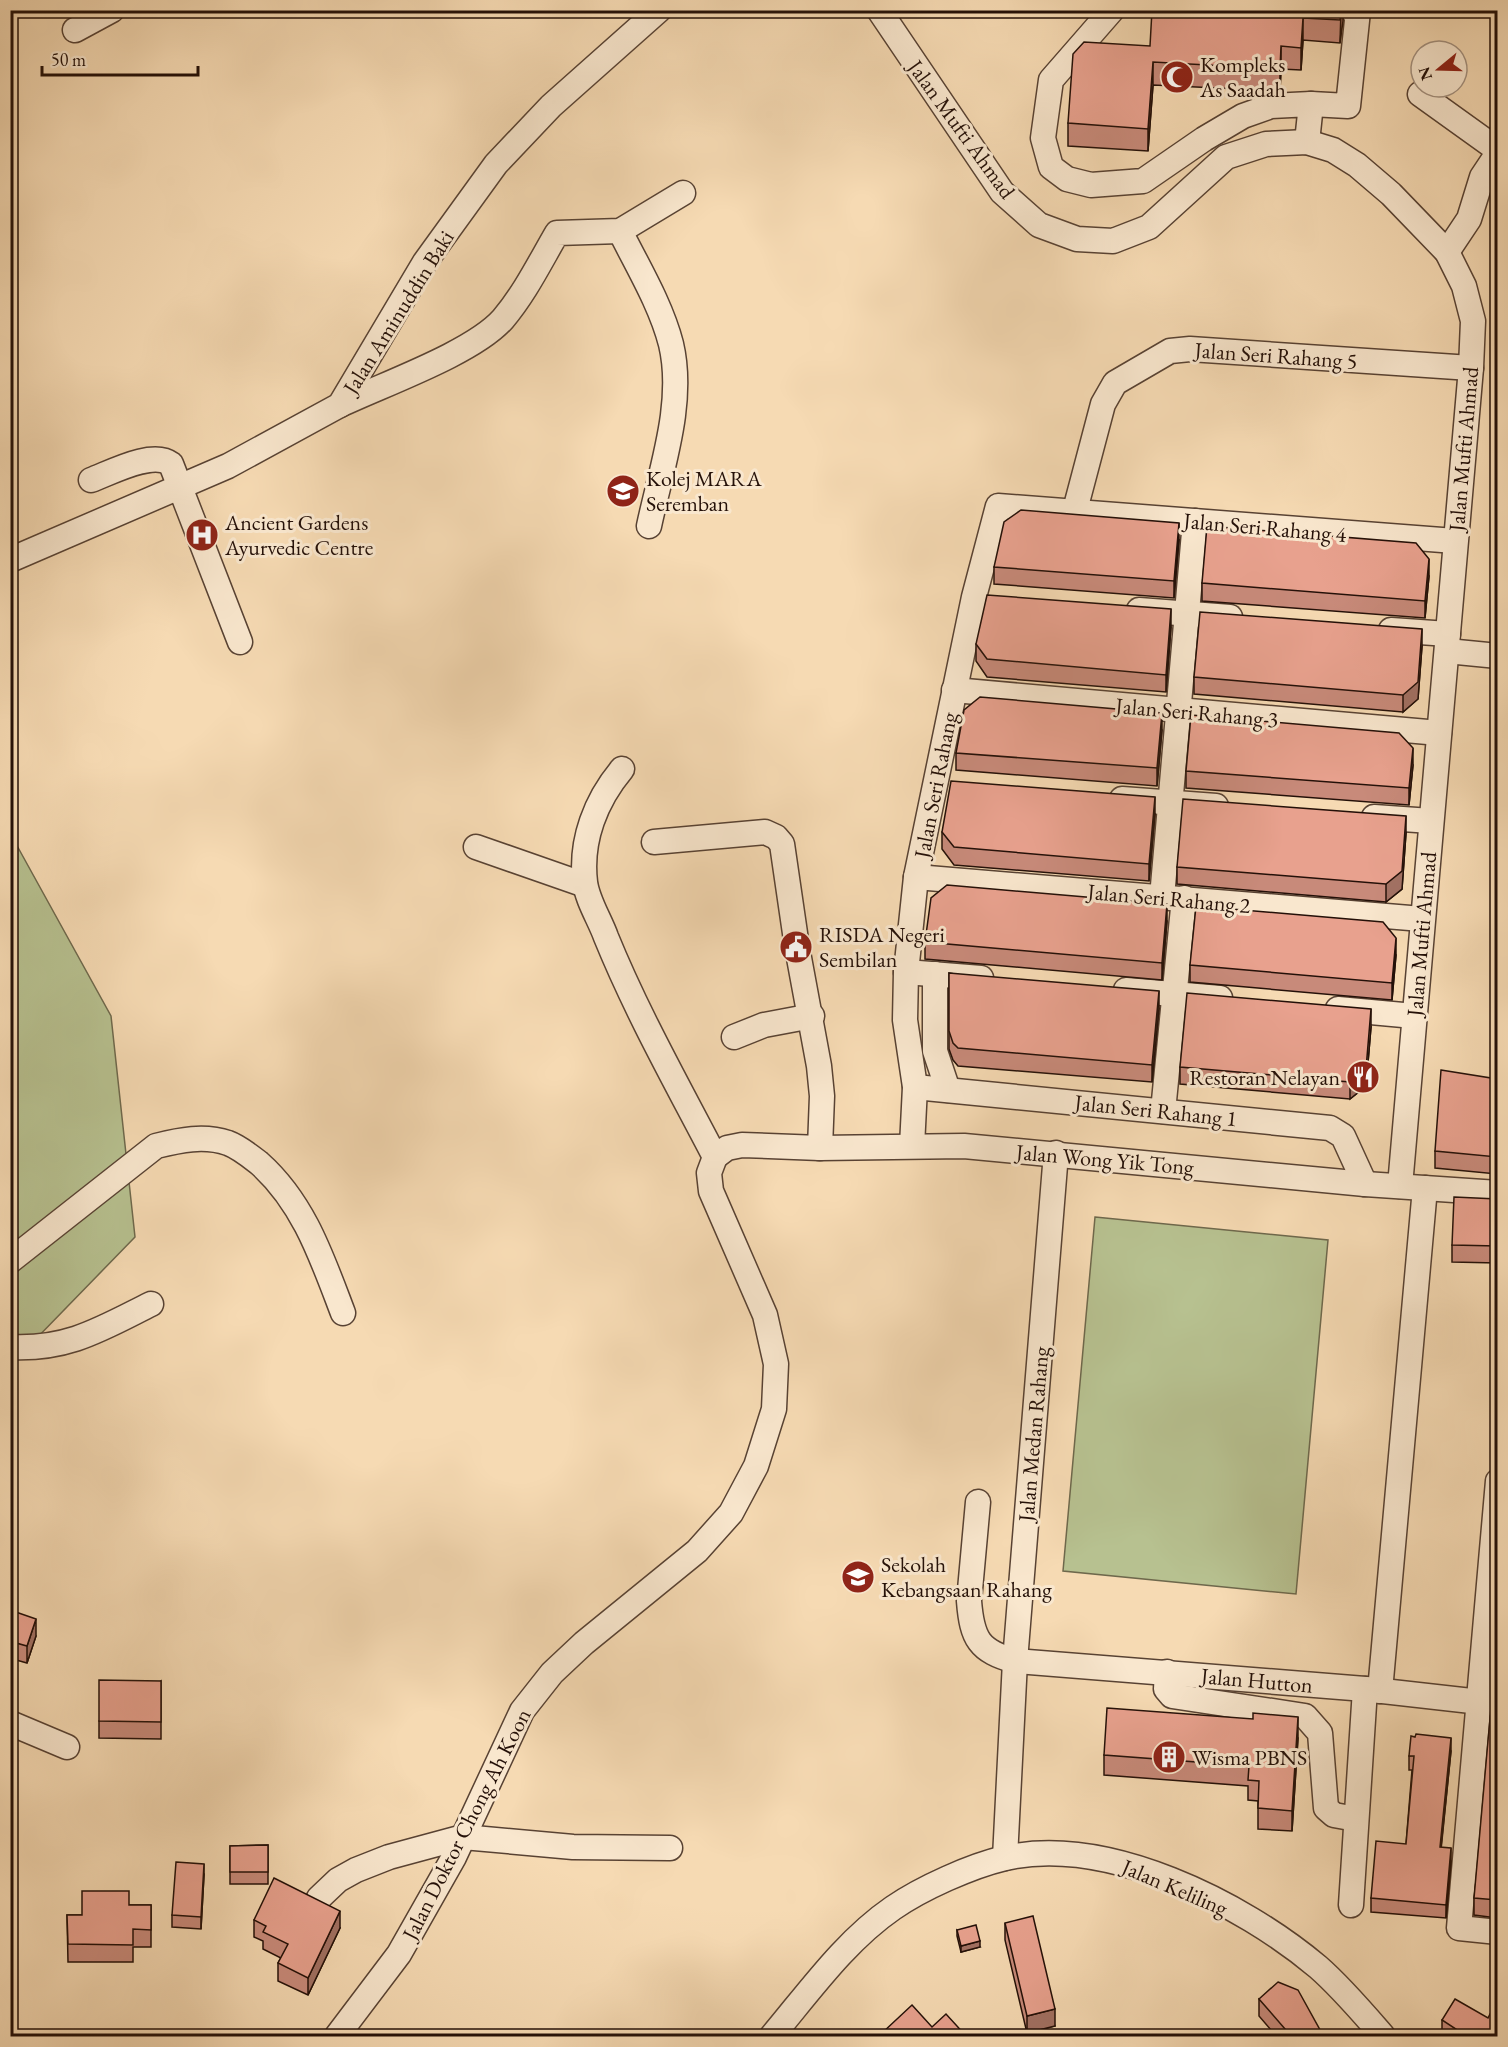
<svg xmlns="http://www.w3.org/2000/svg" width="1508" height="2047" font-family="'EB Garamond',serif">
<style>
.green{fill:#b7c190;stroke:#6e684c;stroke-width:1.5}
.lines{fill:none;stroke-linecap:round;stroke-linejoin:round}
.minor-casing{stroke:#584233;stroke-width:27}
.minor{stroke:#f9e7ce;stroke-width:24}
.wall{fill:#c88a7a;stroke:#241008;stroke-width:1.5}
.shaded-wall{fill:#a27163;stroke:#241008;stroke-width:1.5}
.building{fill:#e8a18e;stroke:#241008;stroke-width:1.5}
.labels{text-anchor:middle;stroke-width:6;stroke-linejoin:round;paint-order:stroke}
.poi-label{font-size:22px;fill:#241008;stroke:#f9e7ce;text-anchor:start}
.street-label{font-size:22px;fill:#241008;stroke:#f9e7ce}
</style>
<rect width="100%" height="100%" fill="#f6dab3"/>
<filter id="stains"><feTurbulence type="fractalNoise" baseFrequency=".00333" numOctaves="4"/><feColorMatrix values="0 0 0 0 .2 0 0 0 0 .09 0 0 0 0 .02 0 0 0 .5 -.17"/></filter>
<radialGradient id="worn" r=".72"><stop offset=".6" stop-color="#630" stop-opacity="0"/><stop offset="1" stop-color="#630" stop-opacity=".3"/></radialGradient>
<g class="green">
<polygon points="10,833 111,1016 135,1237 30,1345 10,1345"/>
<polygon points="1095,1217 1328,1240 1296,1594 1063,1571"/>
</g>
<g class="lines">
<g class="minor-casing">
<g id="minor">
<polyline points="879,10 1002,192 1039,225 1077,239 1113,241 1149,227 1226,157 1266,144 1307,142 1333,150 1357,165 1391,194 1447,252 1464,286 1473,321 1471,368 1400,1186"/>
<polyline points="1112,10 1051,80 1043,138 1051,167 1067,179 1091,185 1143,181 1204,139 1243,116 1271,106 1311,104 1307,142"/>
<polyline points="75,30 112,10"/>
<polyline points="1420,94 1498,150"/>
<polyline points="1311,104 1348,106 1358,11 1352,10"/>
<path d="M620 231C638 267 661 305 671 344 685 403 661 469 649 526"/>
<polyline points="1447,252 1469,219 1482,177 1498,153"/>
<path d="M340 405C384 384 473 353 503 319 525 293 540 262 557 233L620 231 683 193"/>
<path d="M91 480C112 472 153 450 171 464L240 642"/>
<polyline points="1075,510 1103,404 1115,383 1170,351 1190,349 1471,368"/>
<polyline points="10,560 228,466 340,405 425,262 496,164 551,106 659,10"/>
<polyline points="1139,610 1230,617"/>
<polyline points="1391,630 1448,634"/>
<polyline points="1447,651 1498,656"/>
<polyline points="954,690 1439,733"/>
<polyline points="1122,799 1216,806"/>
<polyline points="1374,817 1431,821"/>
<polyline points="654,842 765,832 776,837 782,844 797,947 819,1066 822,1096 820,1148"/>
<polyline points="476,847 585,885"/>
<polyline points="916,877 1422,919"/>
<polyline points="1162,897 1195,521"/>
<polyline points="906,972 981,978"/>
<polyline points="935,974 935,1051 948,1090"/>
<polyline points="1126,990 1220,998"/>
<polyline points="1338,1009 1414,1016"/>
<polyline points="734,1037 764,1025 812,1016"/>
<polyline points="915,1087 1330,1128 1343,1136 1365,1184"/>
<polyline points="1163,1111 1184,898"/>
<polyline points="912,1146 915,1087 905,1020 906,972 916,877 974,597 998,506 1455,541"/>
<polyline points="715,1157 727,1148 742,1145 820,1148 964,1146 1365,1184 1498,1193"/>
<path d="M10 1261 156 1146C180 1140 204 1135 228 1143 239 1147 250 1156 259 1163 304 1203 322 1258 343 1313"/>
<path d="M10 1347C68 1350 101 1329 151 1304"/>
<polyline points="1498,1481 1459,1928 1498,1932"/>
<path d="M978 1502 969 1601C972 1639 979 1651 1015 1661L1365 1689 1498 1704"/>
<polyline points="1167,1672 1166,1689 1172,1696 1305,1716 1320,1733 1326,1808 1334,1815 1356,1819"/>
<polyline points="1380,1691 1425,1188"/>
<polyline points="10,1723 67,1747"/>
<polyline points="1005,1858 1015,1661 1056,1153"/>
<polyline points="319,1898 338,1880 356,1870 389,1857 463,1837 573,1847 670,1848"/>
<polyline points="1351,1905 1365,1689"/>
<path d="M337 2036 399 1954 454 1857 522 1711 552 1673 584 1643 697 1551 731 1513 756 1466 774 1409 776 1364 765 1315 711 1191 709 1173 715 1157C677 1084 637 1013 606 937 600 920 587 900 585 882 580 840 596 800 622 769"/>
<path d="M772 2036C809 1992 845 1941 893 1908 922 1888 971 1866 1005 1858 1107 1835 1242 1903 1318 1967 1341 1987 1363 2013 1383 2036"/>
</g>
</g>
<use href="#minor" class="minor"/>
</g>
<g class="wall">
<polygon points="1343,10 1340,43 1303,40 1301,70 1281,69 1280,91 1153,85 1148,151 1068,146 1068,123 1150,46"/>
<polygon points="1179,540 1174,598 994,584 994,567"/>
<polygon points="1429,576 1425,618 1202,601 1202,583"/>
<polygon points="1171,627 1166,692 987,677 976,661 976,644"/>
<polygon points="1422,646 1418,699 1403,712 1194,694 1194,677"/>
<polygon points="1162,730 1157,786 956,770 956,753"/>
<polygon points="1413,765 1409,805 1186,788 1186,771"/>
<polygon points="1155,814 1149,881 954,865 942,849 942,832"/>
<polygon points="1406,833 1402,889 1386,902 1177,884 1177,867"/>
<polygon points="1167,921 1162,980 925,959 925,942"/>
<polygon points="1396,955 1392,1000 1190,982 1190,965"/>
<polygon points="949,973 1159,1008 1152,1082 958,1066 953,1060 949,1049"/>
<polygon points="1371,1027 1366,1086 1350,1099 1180,1084 1180,1067"/>
<polygon points="1497,1079 1497,1174 1435,1168 1435,1151"/>
<polygon points="1497,1199 1497,1263 1452,1262 1452,1245"/>
<polygon points="10,1610 36,1636 27,1663 16,1660"/>
<polygon points="1497,1633 1497,1681 1495,1681 1495,1663"/>
<polygon points="161,1681 161,1739 99,1738 99,1721"/>
<polygon points="1497,1708 1497,1918 1474,1915 1474,1898"/>
<polygon points="1298,1738 1292,1831 1258,1829 1258,1801 1248,1800 1248,1786 1104,1775 1104,1755"/>
<polygon points="1451,1751 1441,1847 1451,1861 1446,1918 1371,1912 1371,1898 1406,1844 1412,1770 1409,1770 1409,1756"/>
<polygon points="268,1845 268,1884 230,1884 230,1846"/>
<polygon points="204,1875 201,1929 172,1927 172,1915"/>
<polygon points="129,1905 151,1905 151,1947 133,1947 133,1962 68,1962 67,1915 82,1915"/>
<polygon points="254,1920 340,1928 308,1995 278,1981 278,1963 281,1958 263,1949 263,1941 254,1937"/>
<polygon points="1005,1923 1055,2026 1027,2033 1005,1940"/>
<polygon points="957,1930 980,1947 961,1952 957,1936"/>
<polygon points="1259,1999 1324,2037 1277,2037 1259,2016"/>
<polygon points="1488,2018 1497,2037 1449,2037 1442,2032 1442,2020"/>
</g>
<g class="shaded-wall">
<polygon points="1341,10 1343,10 1343,21 1340,43"/>
<polygon points="1303,18 1303,40 1301,70 1301,48"/>
<polygon points="1281,46 1281,69 1280,91 1280,69"/>
<polygon points="1153,62 1153,85 1148,151 1148,129"/>
<polygon points="1179,523 1179,540 1174,598 1174,581"/>
<polygon points="1429,559 1429,576 1425,618 1425,601"/>
<polygon points="1171,609 1171,627 1166,692 1166,675"/>
<polygon points="1422,629 1422,646 1418,699 1403,712 1403,695"/>
<polygon points="1162,713 1162,730 1157,786 1157,768"/>
<polygon points="1413,748 1413,765 1409,805 1409,788"/>
<polygon points="1155,797 1155,814 1149,881 1149,864"/>
<polygon points="1406,816 1406,833 1402,889 1386,902 1386,884"/>
<polygon points="1167,904 1167,921 1162,980 1162,963"/>
<polygon points="1396,938 1396,955 1392,1000 1392,983"/>
<polygon points="1159,991 1159,1008 1152,1082 1152,1065"/>
<polygon points="1371,1009 1371,1027 1366,1086 1350,1099 1350,1082"/>
<polygon points="36,1619 36,1636 27,1663 27,1646"/>
<polygon points="16,1643 16,1660 10,1676 10,1658"/>
<polygon points="1298,1717 1298,1738 1292,1831 1292,1811"/>
<polygon points="1451,1738 1451,1751 1440,1860 1440,1847"/>
<polygon points="1451,1848 1451,1861 1446,1918 1446,1905"/>
<polygon points="204,1864 204,1875 201,1929 201,1917"/>
<polygon points="340,1911 340,1928 308,1995 308,1978"/>
<polygon points="980,1941 980,1947 961,1952 961,1946"/>
<polygon points="1055,2009 1055,2026 1027,2033 1027,2016"/>
</g>
<g class="building">
<polygon points="1152,10 1341,10 1340,20 1303,18 1301,48 1281,46 1280,69 1153,62 1148,129 1068,123 1073,54 1084,42 1150,46"/>
<polygon points="1021,510 1179,523 1174,581 994,567 1004,522"/>
<polygon points="1207,526 1416,543 1429,559 1425,601 1202,583"/>
<polygon points="987,595 1171,609 1166,675 987,659 976,644"/>
<polygon points="1200,612 1422,629 1418,682 1403,695 1194,677"/>
<polygon points="980,697 1162,713 1157,768 956,753 964,710"/>
<polygon points="1191,715 1399,733 1413,748 1409,788 1186,771"/>
<polygon points="951,781 1155,797 1149,864 954,847 942,832"/>
<polygon points="1183,799 1406,816 1402,871 1386,884 1177,867"/>
<polygon points="947,885 1167,904 1162,963 925,942 931,898"/>
<polygon points="1196,906 1383,922 1396,938 1392,983 1190,965"/>
<polygon points="949,973 1159,991 1152,1065 958,1048 953,1043 949,1031"/>
<polygon points="1187,993 1371,1009 1366,1069 1350,1082 1180,1067"/>
<polygon points="1441,1070 1497,1079 1497,1157 1435,1151"/>
<polygon points="1454,1197 1497,1199 1497,1246 1452,1245"/>
<polygon points="10,1610 36,1619 27,1646 16,1643 10,1658"/>
<polygon points="1497,1633 1497,1664 1495,1663"/>
<polygon points="99,1680 161,1681 161,1722 99,1721"/>
<polygon points="1491,1707 1497,1708 1497,1900 1474,1898"/>
<polygon points="1107,1708 1253,1719 1253,1713 1298,1717 1292,1811 1258,1808 1259,1781 1248,1780 1249,1766 1104,1755"/>
<polygon points="1416,1734 1451,1738 1440,1847 1451,1848 1446,1905 1371,1898 1376,1841 1406,1844 1414,1756 1409,1756 1411,1736 1415,1737"/>
<polygon points="268,1845 268,1872 230,1872 230,1846"/>
<polygon points="176,1862 204,1864 201,1917 172,1915"/>
<polygon points="274,1878 340,1911 308,1978 278,1963 288,1944 263,1932 266,1926 254,1920"/>
<polygon points="82,1891 129,1891 129,1905 151,1905 151,1930 133,1929 133,1945 68,1944 67,1915 82,1915"/>
<polygon points="1033,1916 1055,2009 1027,2016 1005,1923"/>
<polygon points="976,1925 980,1941 961,1946 957,1930"/>
<polygon points="1278,1982 1298,1990 1324,2037 1292,2037 1259,1999"/>
<polygon points="1455,1999 1488,2018 1490,2014 1497,2019 1497,2037 1468,2037 1442,2020"/>
<polygon points="912,2005 932,2027 946,2014 967,2037 885,2037 882,2033"/>
</g>
<defs>
<g id="mosque-disc" transform="scale(1.725)"><circle r="9.5" fill="#8f2418" stroke="#f9e7ce"/><path d="M3.5-4.9A6 6 0 1 0 3.5 4.9A5 5 0 1 1 3.5-4.9Z" fill="#fff"/></g>
<g id="university-disc" transform="scale(1.725)"><circle r="9.5" fill="#8f2418" stroke="#f9e7ce"/><path d="M0-5L7-2L0 1L-7-2ZM-4 1L0 2.5L4 1V4Q0 6-4 4Z" fill="#fff"/></g>
<g id="hospital-disc" transform="scale(1.725)"><circle r="9.5" fill="#8f2418" stroke="#f9e7ce"/><path d="M-5-5h3v3.5h4V-5h3V5h-3V1.5h-4V5h-3Z" fill="#fff"/></g>
<g id="civic-disc" transform="scale(1.725)"><circle r="9.5" fill="#8f2418" stroke="#f9e7ce"/><path d="M-.6-6.5H3V-4.5H.6V-3L4-1V1h2V6H-6V1h2V-1L-.6-3ZM-1.2 2.5V6h2.4V2.5Z" fill="#fff"/></g>
<g id="restaurant-disc" transform="scale(1.725)"><circle r="9.5" fill="#8f2418" stroke="#f9e7ce"/><path d="M-5-6h1v4h1v-4h1v4h1v-4h1v5L-1.5 .5V6h-2V.5L-5-1ZM5-6V6H3V1.5H1.5Q1.5-4 5-6Z" fill="#fff"/></g>
<g id="school-disc" transform="scale(1.725)"><circle r="9.5" fill="#8f2418" stroke="#f9e7ce"/><path d="M0-5L7-2L0 1L-7-2ZM-4 1L0 2.5L4 1V4Q0 6-4 4Z" fill="#fff"/></g>
<g id="building-disc" transform="scale(1.725)"><circle r="9.5" fill="#8f2418" stroke="#f9e7ce"/><path d="M-4-6H4V6H1V3H-1V6H-4ZM-2.5-4.3h1.7v1.8h-1.7ZM.8-4.3h1.7v1.8H.8ZM-2.5-1h1.7V.8h-1.7ZM.8-1h1.7V.8H.8Z" fill="#fff"/></g>
</defs>
<g fill-rule="evenodd">
<use href="#mosque-disc" x="1177" y="77"/>
<use href="#university-disc" x="623" y="491"/>
<use href="#hospital-disc" x="202" y="535"/>
<use href="#civic-disc" x="796" y="947"/>
<use href="#restaurant-disc" x="1363" y="1077"/>
<use href="#school-disc" x="858" y="1577"/>
<use href="#building-disc" x="1169" y="1757"/>
</g>
<g class="labels">
<g class="poi-label">
<text x="1200" y="72">Kompleks<tspan x="1200" dy="25">As Saadah</tspan></text>
<text x="646" y="486">Kolej MARA<tspan x="646" dy="25">Seremban</tspan></text>
<text x="225" y="530">Ancient Gardens<tspan x="225" dy="25">Ayurvedic Centre</tspan></text>
<text x="819" y="942">RISDA Negeri<tspan x="819" dy="25">Sembilan</tspan></text>
<text x="1340" y="1085" text-anchor="end">Restoran Nelayan</text>
<text x="881" y="1572">Sekolah<tspan x="881" dy="25">Kebangsaan Rahang</tspan></text>
<text x="1192" y="1765">Wisma PBNS</text>
</g>
<g class="street-label">
<text transform="translate(962 129) rotate(54)" y="8">Jalan Mufti Ahmad</text>
<text transform="translate(398 312) rotate(-58)" y="8">Jalan Aminuddin Baki</text>
<text transform="translate(1276 355) rotate(4)" y="8">Jalan Seri Rahang 5</text>
<text transform="translate(1463 449) rotate(-85)" y="8">Jalan Mufti Ahmad</text>
<text transform="translate(1265 527) rotate(5)" y="8">Jalan Seri Rahang 4</text>
<text transform="translate(1197 712) rotate(5)" y="8">Jalan Seri Rahang 3</text>
<text transform="translate(935 785) rotate(-79)" y="8">Jalan Seri Rahang</text>
<text transform="translate(1169 898) rotate(5)" y="8">Jalan Seri Rahang 2</text>
<text transform="translate(1421 934) rotate(-85)" y="8">Jalan Mufti Ahmad</text>
<text transform="translate(1156 1110) rotate(6)" y="8">Jalan Seri Rahang 1</text>
<text transform="translate(1105 1159) rotate(5)" y="8">Jalan Wong Yik Tong</text>
<text transform="translate(1033 1434) rotate(-85)" y="8">Jalan Medan Rahang</text>
<text transform="translate(1257 1680) rotate(5)" y="8">Jalan Hutton</text>
<text transform="translate(466 1824) rotate(-63)" y="8">Jalan Doktor Chong Ah Koon</text>
<text transform="translate(1175 1887) rotate(23)" y="8">Jalan Keliling</text>
</g>
</g>
<rect width="1508" height="2047" fill="none" stroke="#f6dab3" stroke-width="36"/>
<rect x="12" y="12" width="1484" height="2023" fill="none" stroke="#241008" stroke-width="3"/>
<rect x="18" y="18" width="1472" height="2011" fill="none" stroke="#241008" stroke-width="1.5"/>
<g transform="translate(1439 69) rotate(251)"><circle r="28" fill="#f9e7ce" stroke="#a4917f" stroke-width="1.5"/>
<path d="M0-4.5L10 22L0 15L-10 22Z" fill="#8f2418"/>
<text y="-9" font-size="16" font-weight="bold" text-anchor="middle" fill="#241008">N</text>
</g>
<path d="M42 66v9h156v-9" fill="none" stroke="#241008" stroke-width="3"/>
<text x="51" y="66" font-size="18" fill="#241008" stroke="#f9e7ce" stroke-width="4.5" paint-order="stroke">50 m</text>
<rect width="100%" height="100%" filter="url(#stains)"/>
<rect width="100%" height="100%" fill="url(#worn)"/>
</svg>
